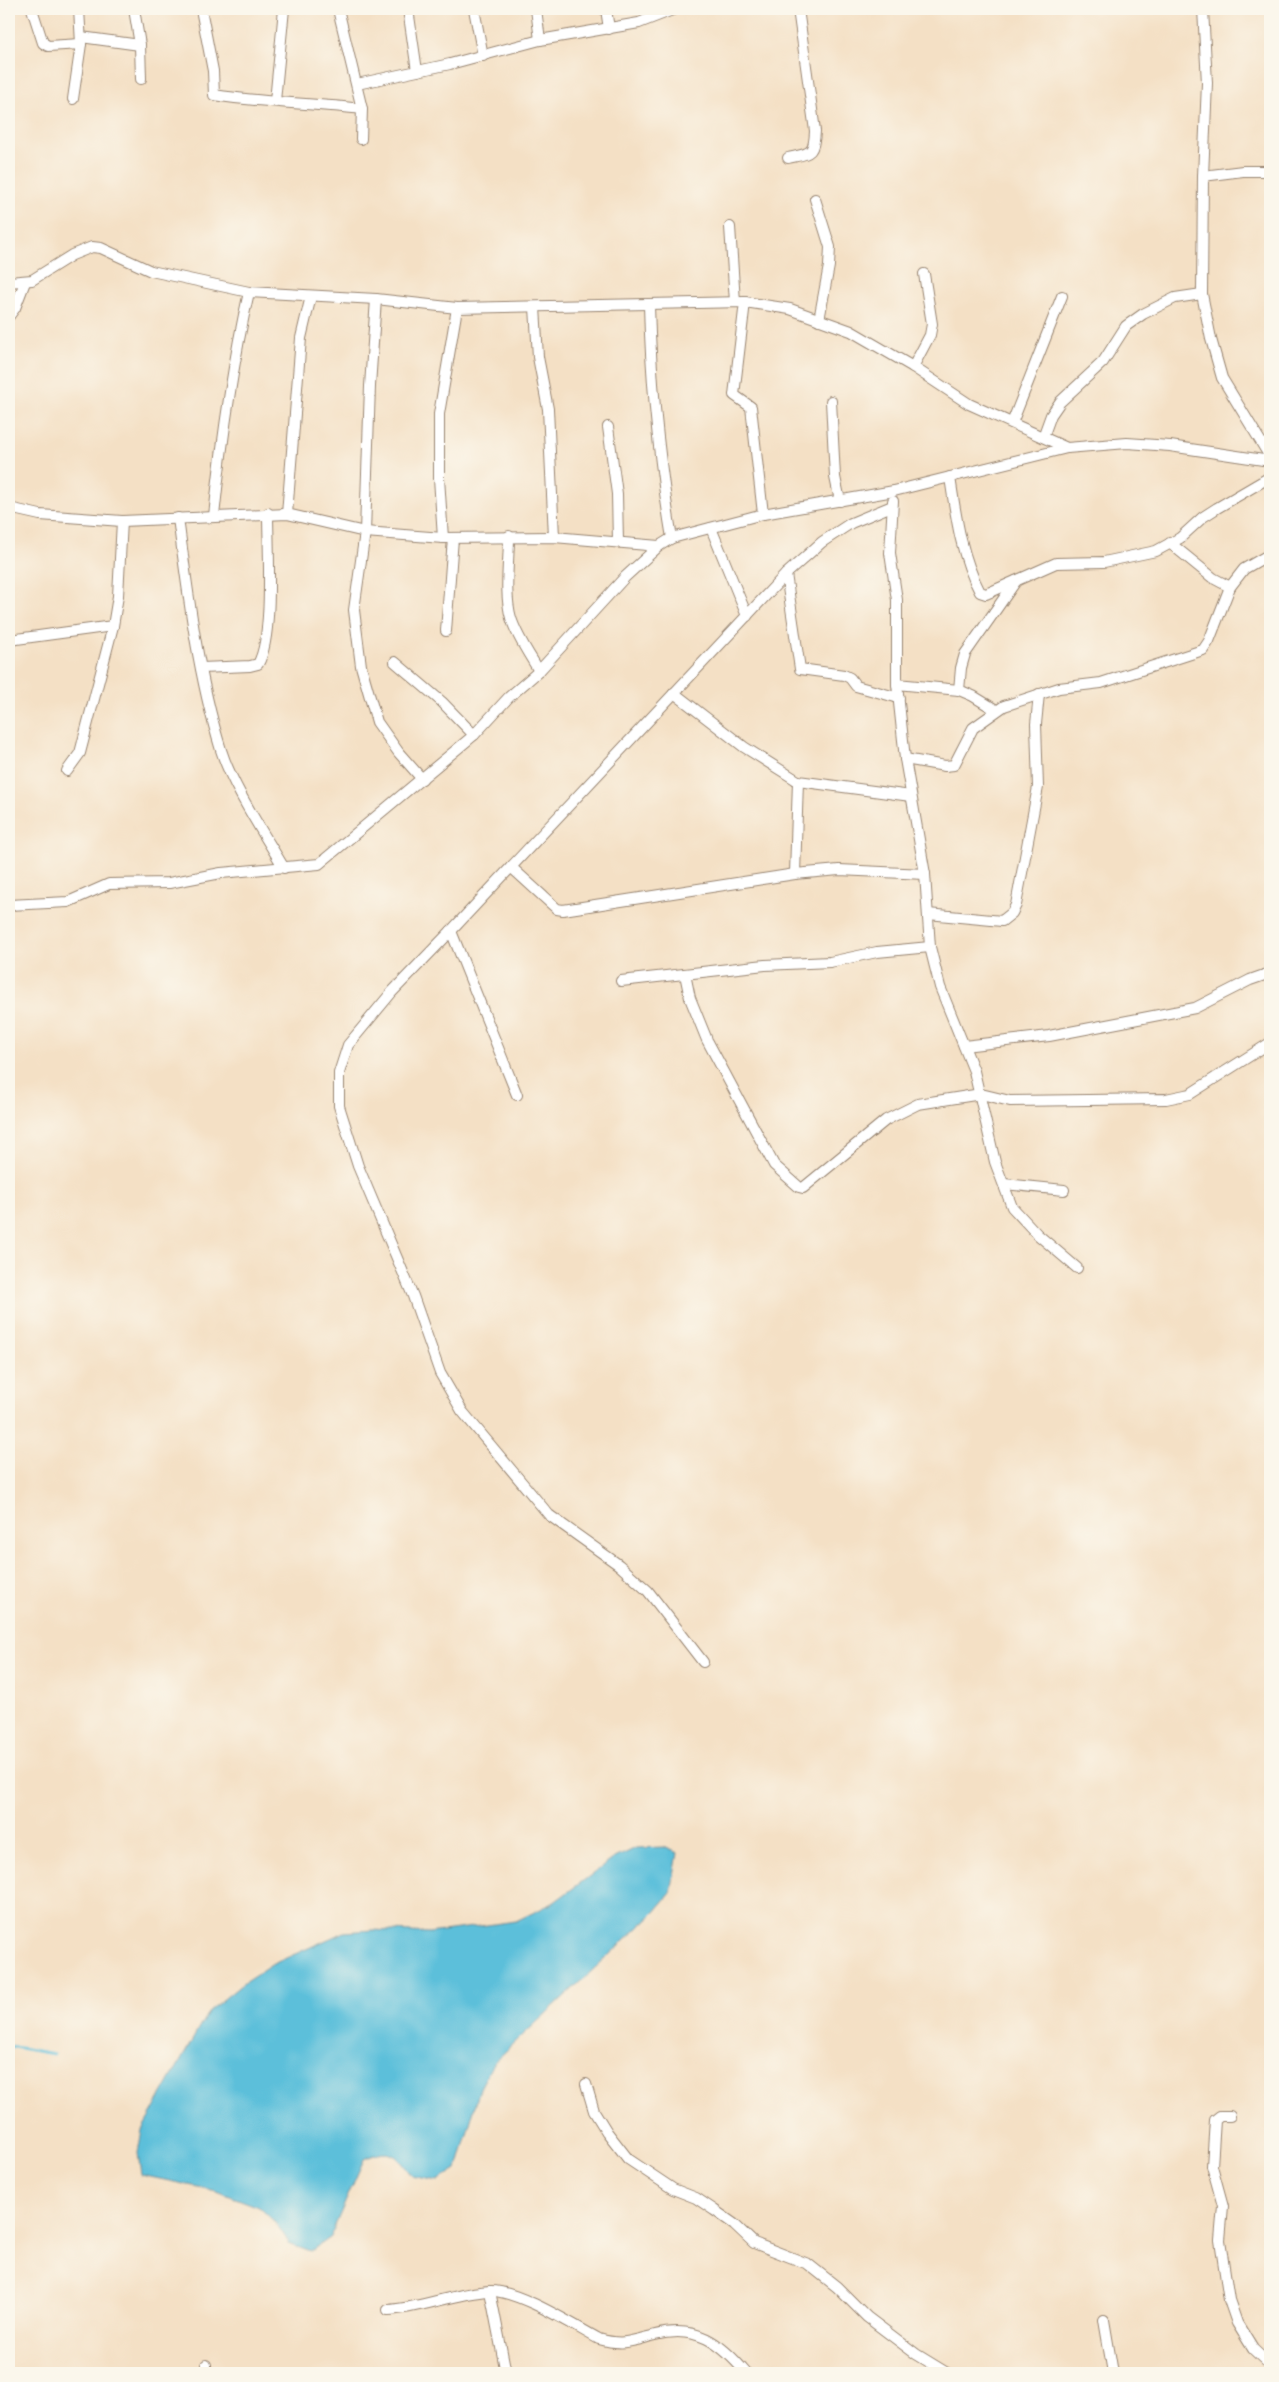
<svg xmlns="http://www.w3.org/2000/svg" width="1279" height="2382" font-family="'Indie Flower',sans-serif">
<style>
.water{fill:#5cbfda;stroke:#4c747c}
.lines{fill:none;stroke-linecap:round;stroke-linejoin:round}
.stream{stroke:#5cbfda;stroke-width:3}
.street-casing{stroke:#988572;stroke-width:12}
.street{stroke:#fff;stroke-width:10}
</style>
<rect width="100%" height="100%" fill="#fbf7ec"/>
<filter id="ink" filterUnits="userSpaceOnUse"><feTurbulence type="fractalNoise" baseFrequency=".02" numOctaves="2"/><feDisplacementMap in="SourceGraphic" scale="10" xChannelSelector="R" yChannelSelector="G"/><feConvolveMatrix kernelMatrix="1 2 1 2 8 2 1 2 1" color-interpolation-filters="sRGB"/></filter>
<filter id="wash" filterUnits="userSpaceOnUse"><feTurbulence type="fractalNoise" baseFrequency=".0096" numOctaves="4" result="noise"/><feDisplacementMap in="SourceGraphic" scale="20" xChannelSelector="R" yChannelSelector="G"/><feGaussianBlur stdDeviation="1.12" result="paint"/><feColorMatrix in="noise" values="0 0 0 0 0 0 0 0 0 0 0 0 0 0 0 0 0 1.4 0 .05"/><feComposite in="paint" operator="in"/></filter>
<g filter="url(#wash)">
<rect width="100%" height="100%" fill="#f4e0c5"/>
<path class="water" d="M664 1847 678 1853 671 1893 654 1913 493 2063 480 2088 457 2169 438 2181 412 2176C396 2154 392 2147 364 2159L330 2237 311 2251 289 2243 276 2223 259 2207 217 2191 141 2175 138 2153 142 2130 208 2012 241 1985 273 1964 344 1932 373 1930 429 1933 516 1921 553 1903 613 1859 636 1848Z"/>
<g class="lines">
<polyline class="stream" points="9,2046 54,2054"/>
</g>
</g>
<g filter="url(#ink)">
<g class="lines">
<g class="street-casing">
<g id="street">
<polyline points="32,9 43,43 48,46 81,44"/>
<polyline points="134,9 140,45 141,79"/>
<path d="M201 9 213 71 214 95C263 103 313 103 362 109"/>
<polyline points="338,9 362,109 361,139"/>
<polyline points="408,9 417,71"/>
<polyline points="474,9 483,56"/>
<polyline points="536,9 540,40"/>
<polyline points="606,9 609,29"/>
<polyline points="1203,9 1207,83 1203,176 1202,294 1211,339 1222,378 1270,457"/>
<polyline points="81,37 140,45"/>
<polyline points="357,84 450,64 540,40 639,23 675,9"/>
<polyline points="73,99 81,44 79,9"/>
<polyline points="275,101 284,9"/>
<path d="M788 158C810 153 814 155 815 131L798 9"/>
<polyline points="1203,176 1243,171 1270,171"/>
<polyline points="815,199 830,247 829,266 819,320"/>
<polyline points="730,227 735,302"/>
<polyline points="9,282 32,280 72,255 92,247 101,248 151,271 249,292 376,299 457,308 745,302 790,309 851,331 913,367 969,404 1067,448"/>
<polyline points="376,299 370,386 365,532 354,610 361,666 377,722 399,753 422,779"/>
<polyline points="745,302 734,395 751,407 763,514"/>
<path d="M649 305C651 384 659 461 672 538"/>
<polyline points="535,307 538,357 548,409 554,537"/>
<polyline points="9,316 15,308 25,282"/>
<polyline points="913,367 930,335 932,324 924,274"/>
<polyline points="831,401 835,477 840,501"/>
<polyline points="1012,423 1062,296"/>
<polyline points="608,427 617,494 618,542"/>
<polyline points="1043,437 1051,415 1060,402 1103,362 1126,326 1143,314 1175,298 1202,294"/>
<path d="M950 477C956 517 961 556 980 592L986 594 1056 563 1104 562 1156 551 1180 538 1203 517 1217 508 1270 477"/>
<polyline points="893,501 890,553 897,600 897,684 905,759 925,874 930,947 940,987 974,1071 995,1162 1012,1207 1037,1234 1077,1268"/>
<polyline points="9,508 40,515 122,521 287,514 365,532 443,538 554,537 659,546 672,538 763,514 894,491 1067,448 1127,443 1170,446 1270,461"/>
<polyline points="287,514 301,338 311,296"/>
<path d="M214 516C222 440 232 366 249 292"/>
<path d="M178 518C188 595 198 675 221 750 233 788 263 832 284 868"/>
<polyline points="711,528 747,616"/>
<path d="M509 536C509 562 504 593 511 618 517 637 529 654 539 671"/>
<polyline points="443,538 439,478 439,414 457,308"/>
<polyline points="1170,543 1213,578 1230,587"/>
<polyline points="786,574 800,669 844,675 850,678 856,686 899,698"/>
<polyline points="446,631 453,538"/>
<polyline points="9,640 113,626"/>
<polyline points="395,662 442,702 474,735"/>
<path d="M201 668 250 666 258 664C274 637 268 547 268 513"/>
<polyline points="897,684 959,690 973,696 996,710"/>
<polyline points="959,690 961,668 965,654 1016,581"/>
<polyline points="674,693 744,747 798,781 911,796"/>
<polyline points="905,759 945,766 954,765 973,728 1004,706 1059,688 1101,683 1203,650 1209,641 1230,587 1244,569 1270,554"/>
<polyline points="67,771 80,753 113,626 118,596 122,521"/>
<polyline points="511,867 557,909 563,910 795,874 839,870 925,874"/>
<polyline points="795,874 798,781"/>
<polyline points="9,905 68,902 109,884 169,883 221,873 319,864 474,735 509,697 539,671 625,577 659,546"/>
<polyline points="928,914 1002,921 1012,913 1016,905 1038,787 1036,724 1039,694"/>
<polyline points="451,931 517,1095"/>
<polyline points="685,974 690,998 707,1040 774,1165 799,1187 803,1188 886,1120 918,1104 981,1094 1010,1101 1166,1099 1190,1094 1270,1043"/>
<polyline points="621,981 765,965 830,962 877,952 930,947"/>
<polyline points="964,1046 1049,1036 1195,1008 1250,980 1270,973"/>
<polyline points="1004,1184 1064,1190"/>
<polyline points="703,1662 648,1591 619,1565 549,1515 462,1411 440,1373 413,1296 358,1166 339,1106 339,1073 348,1045 392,992 451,931 786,574 822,542 851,523 892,506"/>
<polyline points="586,2084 594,2111 607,2132 628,2159 673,2189 696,2198 714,2210 734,2224 754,2243 808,2264 837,2287 867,2317 916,2354 947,2373"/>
<polyline points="1230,2116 1220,2116 1215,2120 1212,2166 1223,2206 1220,2240 1229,2300 1237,2323 1253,2349 1270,2365"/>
<polyline points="490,2291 506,2373"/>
<path d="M388 2310C422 2308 455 2293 490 2291 518 2290 573 2325 599 2339 623 2346 632 2341 655 2335 696 2324 721 2343 746 2373"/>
<polyline points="1104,2320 1113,2373"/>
<polyline points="206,2365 206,2373"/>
</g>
</g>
<use href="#street" class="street"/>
</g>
</g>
<rect width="1279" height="2382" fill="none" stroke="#fbf7ec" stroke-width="30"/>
</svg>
